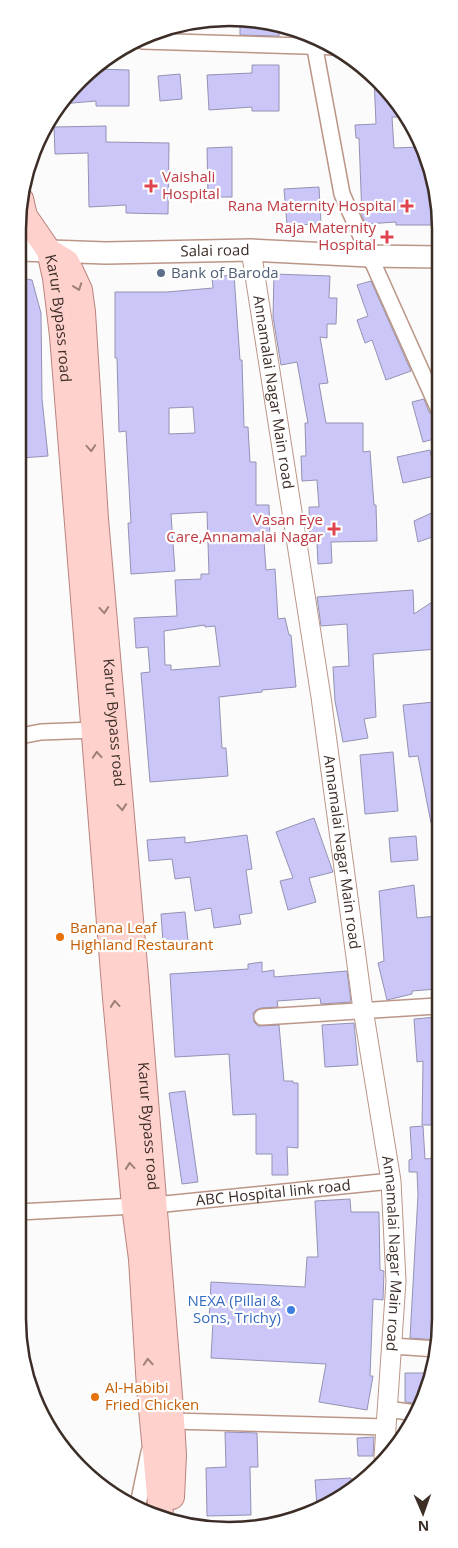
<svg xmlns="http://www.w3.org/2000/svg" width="458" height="1548" font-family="'Open Sans',sans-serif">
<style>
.building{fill:#cac6f7;stroke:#9492b4;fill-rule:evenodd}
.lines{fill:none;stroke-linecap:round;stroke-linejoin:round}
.minor-casing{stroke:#bb9687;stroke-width:18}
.tertiary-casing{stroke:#bb9687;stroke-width:21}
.secondary-casing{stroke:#bb9687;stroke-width:24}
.primary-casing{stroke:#bb837d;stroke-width:26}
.minor{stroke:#fff;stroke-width:15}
.tertiary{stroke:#fff;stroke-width:19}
.secondary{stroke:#fff;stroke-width:21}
.primary{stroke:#ffd1cd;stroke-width:24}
.oneway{stroke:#9e7f7a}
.health-dot{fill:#e0444e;stroke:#fff;stroke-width:2}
.service-dot{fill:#5c6f8a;stroke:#fff;stroke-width:2}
.food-dot{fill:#e8710a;stroke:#fff;stroke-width:2}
.shop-dot{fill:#3f7fe0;stroke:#fff;stroke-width:2}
.labels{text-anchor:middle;stroke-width:4.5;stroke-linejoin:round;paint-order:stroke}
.health-label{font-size:15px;fill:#be3a42;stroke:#fff;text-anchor:end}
.street-label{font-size:15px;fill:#3c2d27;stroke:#fff}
.service-label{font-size:15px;fill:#4e5e75;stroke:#fff;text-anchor:start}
.food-label{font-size:15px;fill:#c56008;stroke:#fff;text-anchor:start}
.shop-label{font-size:15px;fill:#366cbe;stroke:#fff;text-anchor:end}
.rim{fill:none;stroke:#3c2d27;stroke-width:2.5}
</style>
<rect width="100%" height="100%" fill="#fbfbfb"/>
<g class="building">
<polygon points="240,22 270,22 279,25 279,36 240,35"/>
<polygon points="252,65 279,65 279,111 252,111 252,107 209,110 207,75 252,73"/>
<polygon points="95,69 129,70 129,106 96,106 96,101 61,104"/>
<polygon points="180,74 182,99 160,101 158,76"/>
<polygon points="374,78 388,89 405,117 392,117 394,148 419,147 420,153 426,152 439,202 439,225 396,225 396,222 366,224 362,217 359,138 356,138 355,125 376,124"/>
<polygon points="106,126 106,142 169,143 168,214 126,213 126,205 89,207 88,153 55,154 54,127"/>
<polygon points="232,147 232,197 208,197 207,148"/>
<polygon points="319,187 321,224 287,225 284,189"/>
<polygon points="274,274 330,276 329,298 337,298 336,324 327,324 327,338 320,337 328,383 319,384 326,423 363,423 363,452 370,451 374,505 376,505 377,541 331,542 332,563 318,564 317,543 310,543 309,507 319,507 317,480 302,481 301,456 306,456 305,423 308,423 297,362 281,365 273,317"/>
<path d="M234 275 240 360H242L244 427H248L250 462H256V505H269L270 541H264L266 570 275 569 278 619 285 618 289 635H291L296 687 262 690V692L219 697 222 748H226L228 776 150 782 141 673 150 672 148 647 136 648 134 618 177 616 175 580 201 579V574H209L207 512 171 514 175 571 131 574 128 523H131L126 431 119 432 117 358H115V292H167L213 288 212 277ZM193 407 195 433 169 434V408ZM205 625V627L215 626 220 666 171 670V665H165L164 631Z"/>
<polygon points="21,278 32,280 41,313 42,399 48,456 21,458"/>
<polygon points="371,281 411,371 386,380 372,340 365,343 357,320 368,316 357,285"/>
<polygon points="424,399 429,412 433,416 438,434 438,438 423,442 412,402"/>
<polygon points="430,450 435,476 403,483 397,457"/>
<polygon points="438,510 438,535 418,542 414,521"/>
<polygon points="413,590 414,614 438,598 438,649 373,654 376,717 364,719 368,738 343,742 335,701 333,667 349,666 347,624 321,626 317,597"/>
<polygon points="435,702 438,727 438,822 431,823 418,756 409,757 403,705"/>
<polygon points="393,752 398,811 365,814 360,755"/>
<polygon points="314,818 333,872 309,878 316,902 288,910 280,881 293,878 276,832"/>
<polygon points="247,835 252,869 246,870 252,913 239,915 241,924 214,928 211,908 195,911 190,877 175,879 172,859 149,861 147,840 185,837 185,843"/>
<polygon points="416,836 418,860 391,862 389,838"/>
<polygon points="414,885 417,918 436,916 437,989 412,991 412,994 387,1000 378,963 384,961 379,891"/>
<polygon points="185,912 188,941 163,942 161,914"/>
<polygon points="262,962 262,972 274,970 274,977 347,971 351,1002 321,1004 320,998 277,1001 278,1007 261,1008 256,1010 253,1013 254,1022 258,1026 279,1025 284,1081 293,1081 293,1083 298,1083 298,1148 287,1147 288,1175 272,1175 272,1154 256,1154 256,1114 233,1115 229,1054 175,1057 170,974 248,969 248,964"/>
<polygon points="437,1017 437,1125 422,1125 423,1061 417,1062 414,1019"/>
<polygon points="354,1023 358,1065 325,1067 322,1025"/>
<polygon points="185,1091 198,1182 182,1184 169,1093"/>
<polygon points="423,1126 425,1159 437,1158 437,1340 410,1338 418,1195 417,1172 409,1172 409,1160 412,1159 410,1127"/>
<polygon points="350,1199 351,1212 379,1212 380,1270 384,1271 383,1300 373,1299 370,1376 373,1376 367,1410 319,1402 326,1364 211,1358 213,1321 209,1321 211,1282 305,1287 307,1257 318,1257 315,1201"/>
<polygon points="405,1373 429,1373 429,1380 420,1404 405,1402"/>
<polygon points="225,1432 257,1433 258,1467 250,1467 251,1515 207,1516 206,1468 226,1467"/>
<polygon points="374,1437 373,1456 358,1456 357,1438"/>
<polygon points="351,1478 352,1490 317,1507 315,1480"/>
</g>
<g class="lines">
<g class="minor-casing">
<g id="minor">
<polyline points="313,38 342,194 438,408"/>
<polyline points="142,41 336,47"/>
<polyline points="20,736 41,732 95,730"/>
<polyline points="262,1017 437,1006"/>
<path id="s1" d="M18 1212 155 1205 391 1181"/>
<polyline points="392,1346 437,1349"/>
<polyline points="387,1409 416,1413"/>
<polyline points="172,1421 386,1427"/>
<polyline points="137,1509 149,1452"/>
<polyline points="214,1530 217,1530"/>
</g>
</g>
<g class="tertiary-casing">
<g id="tertiary">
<path id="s2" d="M251 250 321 697 363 1009 391 1181 396 1281 384 1457"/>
</g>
</g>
<g class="secondary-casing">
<g id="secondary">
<path id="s3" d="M21 250 106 253 251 250 369 256 439 257"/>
</g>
</g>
<g class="primary-casing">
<g id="primary">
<path id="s4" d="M21 199 25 216 49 251 55 278 62 336 115 998 134 1206 141 1259 149 1388 161 1515"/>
<path id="s5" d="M49 251 67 262 80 290 83 312 96 519 136 977 172 1421 174 1455 172 1497"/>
</g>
</g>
<use href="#minor" class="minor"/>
<use href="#tertiary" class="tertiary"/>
<use href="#secondary" class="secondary"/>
<use href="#primary" class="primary"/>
</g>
<defs><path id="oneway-chevron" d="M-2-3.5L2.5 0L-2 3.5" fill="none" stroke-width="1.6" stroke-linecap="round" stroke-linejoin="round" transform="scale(1.25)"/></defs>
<g class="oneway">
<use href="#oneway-chevron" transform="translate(78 287) rotate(70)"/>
<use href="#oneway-chevron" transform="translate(91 448) rotate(86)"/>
<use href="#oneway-chevron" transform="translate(104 610) rotate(85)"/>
<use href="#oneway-chevron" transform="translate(97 755) rotate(-94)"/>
<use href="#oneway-chevron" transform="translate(122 807) rotate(85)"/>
<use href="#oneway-chevron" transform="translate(115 1004) rotate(-95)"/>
<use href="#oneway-chevron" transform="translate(130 1166) rotate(-95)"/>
<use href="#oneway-chevron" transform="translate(148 1362) rotate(-94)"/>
</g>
<g class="health-dot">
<path d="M148.5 178.5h5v5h5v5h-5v5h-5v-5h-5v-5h5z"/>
<path d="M404.5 198.5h5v5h5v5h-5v5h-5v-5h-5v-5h5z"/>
<path d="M384.5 229.5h5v5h5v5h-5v5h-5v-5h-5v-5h5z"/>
<path d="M331.5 521.5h5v5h5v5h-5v5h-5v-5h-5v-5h5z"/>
</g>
<circle class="service-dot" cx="161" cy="273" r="5"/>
<g class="food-dot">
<circle cx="60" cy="937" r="5"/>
<circle cx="95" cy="1397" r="5"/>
</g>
<circle class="shop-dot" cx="291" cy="1310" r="5"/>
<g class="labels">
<g class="health-label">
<text x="162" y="182" text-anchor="start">Vaishali<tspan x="162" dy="17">Hospital</tspan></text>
<text x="396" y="211">Rana Maternity Hospital</text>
<text x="376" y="233">Raja Maternity<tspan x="376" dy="17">Hospital</tspan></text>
<text x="323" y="525">Vasan Eye<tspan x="323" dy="17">Care,Annamalai Nagar</tspan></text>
</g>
<g class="street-label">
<text dy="5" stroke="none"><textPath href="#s3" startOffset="194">Salai road</textPath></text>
<text dy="5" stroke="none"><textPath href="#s4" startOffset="128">Karur Bypass road</textPath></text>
<text dy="5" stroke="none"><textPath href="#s2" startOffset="144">Annamalai Nagar Main road</textPath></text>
<text dy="5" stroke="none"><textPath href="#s5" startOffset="486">Karur Bypass road</textPath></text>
<text dy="5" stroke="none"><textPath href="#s2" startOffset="609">Annamalai Nagar Main road</textPath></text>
<text dy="5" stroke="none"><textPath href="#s5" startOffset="891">Karur Bypass road</textPath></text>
<text dy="5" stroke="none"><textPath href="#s1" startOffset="256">ABC Hospital link road</textPath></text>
<text dy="5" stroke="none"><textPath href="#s2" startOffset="1014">Annamalai Nagar Main road</textPath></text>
</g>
<g class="service-label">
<text x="171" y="278">Bank of Baroda</text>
</g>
<g class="food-label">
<text x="70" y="933">Banana Leaf<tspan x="70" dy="17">Highland Restaurant</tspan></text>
<text x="105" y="1393">Al-Habibi<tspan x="105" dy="17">Fried Chicken</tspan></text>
</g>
<g class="shop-label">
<text x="281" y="1306">NEXA (Pillai &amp;<tspan x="281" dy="17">Sons, Trichy)</tspan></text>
</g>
</g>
<path d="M0 0H458V1548H0ZM229 26H229A203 203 0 0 1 432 229V1319A203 203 0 0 1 229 1522H229A203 203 0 0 1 26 1319V229A203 203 0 0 1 229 26Z" fill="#fff" fill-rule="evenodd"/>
<path class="rim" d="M229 26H229A203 203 0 0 1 432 229V1319A203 203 0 0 1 229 1522H229A203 203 0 0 1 26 1319V229A203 203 0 0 1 229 26Z"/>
<g transform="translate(423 1513) rotate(178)" stroke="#ffffff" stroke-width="4" paint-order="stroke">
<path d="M0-4L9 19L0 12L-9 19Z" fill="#3c2d27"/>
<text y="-8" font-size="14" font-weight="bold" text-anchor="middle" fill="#3c2d27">N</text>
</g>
</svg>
